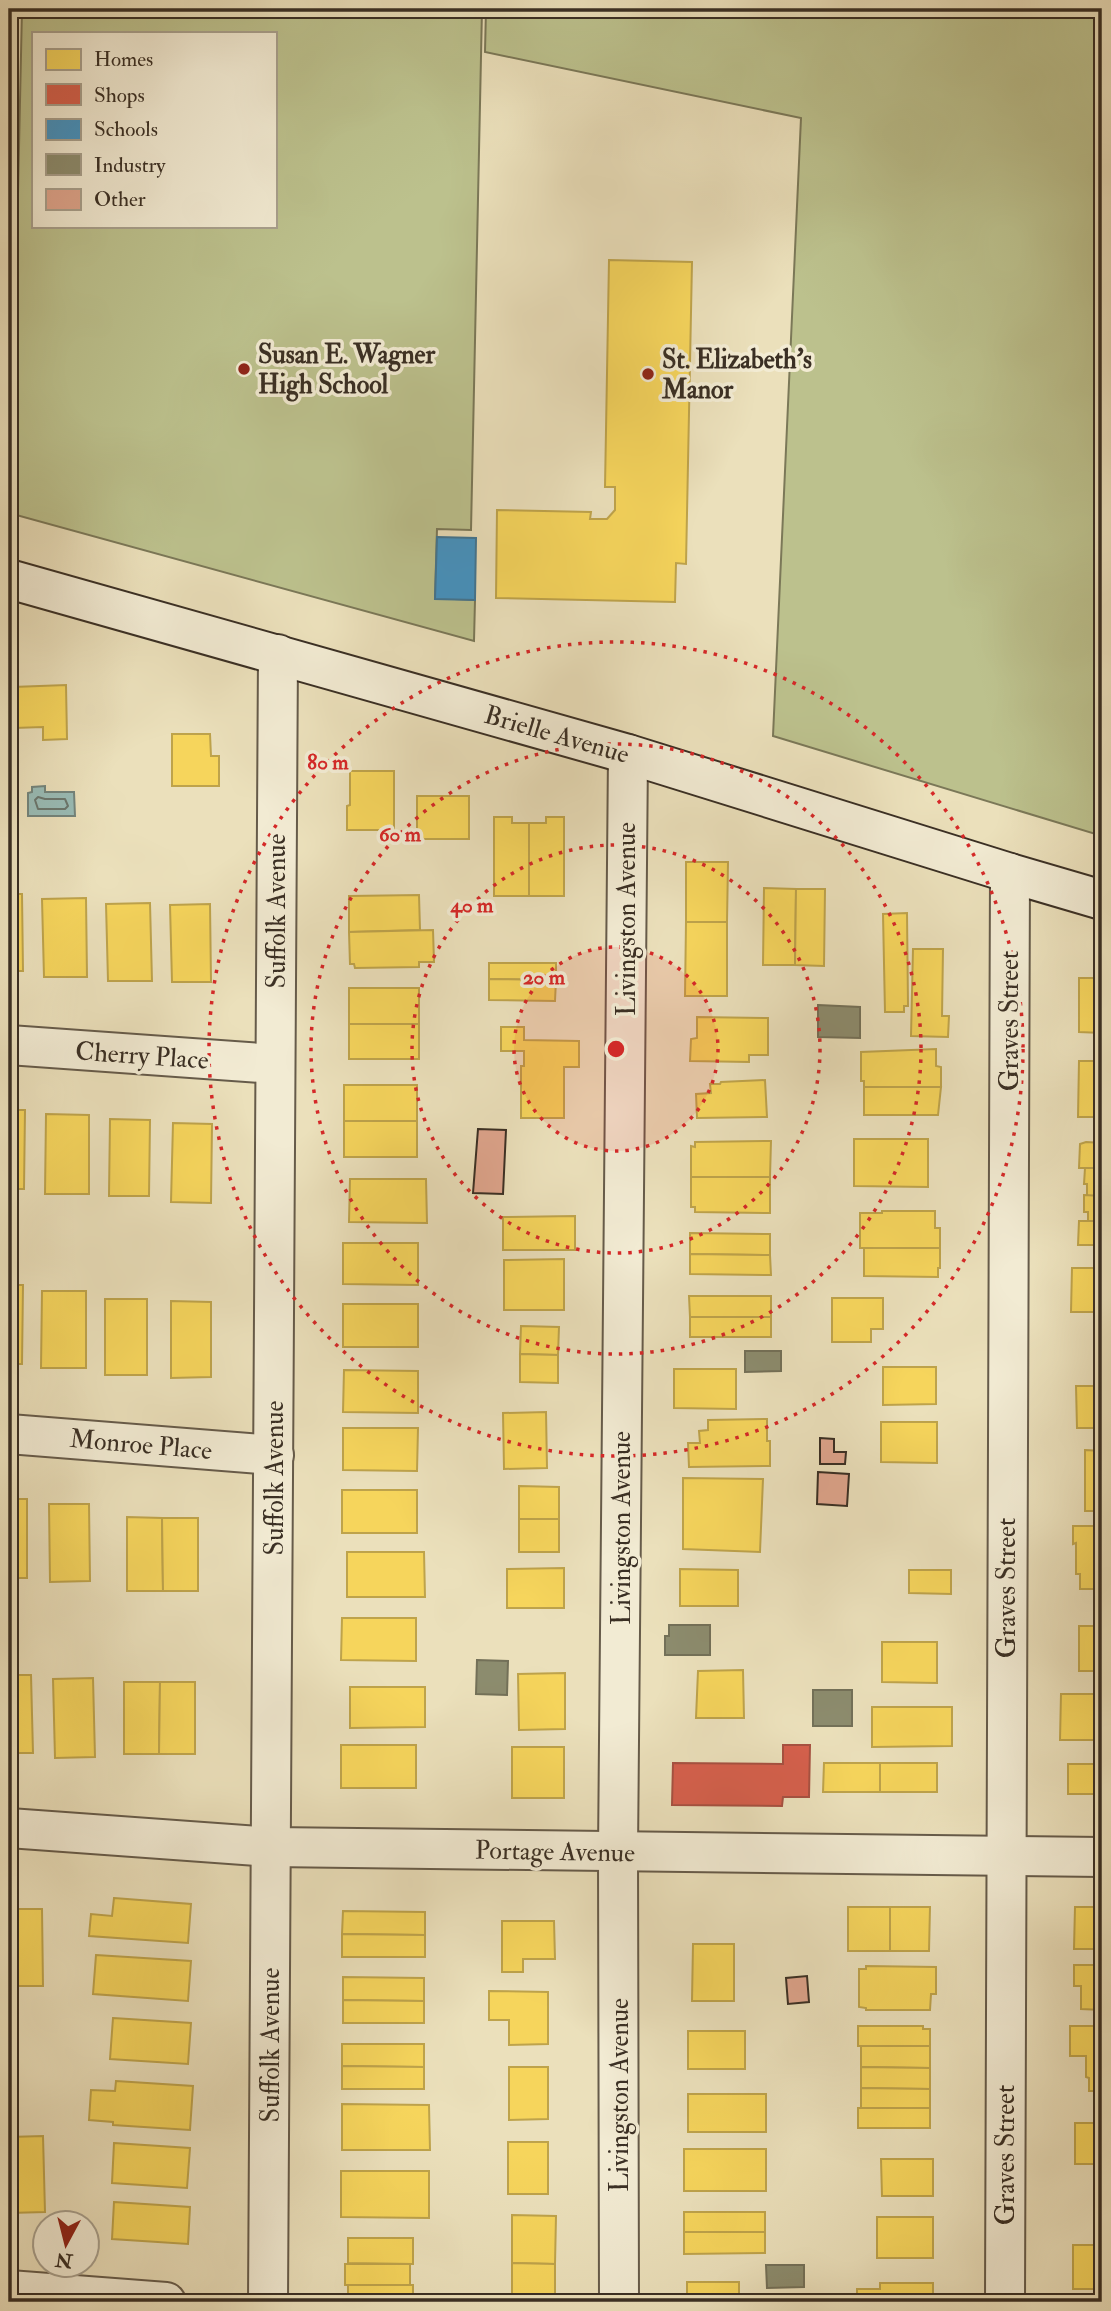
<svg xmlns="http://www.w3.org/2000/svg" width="1111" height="2311" font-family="'IM FELL Double Pica',serif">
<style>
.green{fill:#bcc18d;stroke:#7b7858;stroke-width:2;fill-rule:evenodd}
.water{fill:#99bcb6;stroke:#73847c;stroke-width:2}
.homes{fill:#f6d55c;stroke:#bea34b;stroke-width:2}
.shops{fill:#d6604d;stroke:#a75141;stroke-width:2}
.schools{fill:#4393c3;stroke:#407593;stroke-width:2}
.industry{fill:#8c8c6e;stroke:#737058;stroke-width:2}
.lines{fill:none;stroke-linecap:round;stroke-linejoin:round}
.shore{stroke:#6a766d;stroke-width:2}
.building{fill:#dfa58d;stroke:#3a2f24;stroke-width:2}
.street-casing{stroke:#665b4a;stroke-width:42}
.secondary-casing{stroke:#3a2f24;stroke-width:42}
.street{stroke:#f2ebd3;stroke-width:38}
.secondary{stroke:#f2ebd3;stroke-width:38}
.ring{fill:none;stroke:#d62828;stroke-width:3.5;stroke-dasharray:3.5 7}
.poi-dot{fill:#8f2418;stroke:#f2ebd3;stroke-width:2.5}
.labels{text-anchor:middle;stroke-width:7;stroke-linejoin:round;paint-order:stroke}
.poi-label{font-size:26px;font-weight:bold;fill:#3a2f24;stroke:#f2ebd3;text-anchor:start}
.street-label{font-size:26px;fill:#3a2f24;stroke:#f2ebd3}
.centre{fill:#d62828;stroke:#f2ebd3;stroke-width:3.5}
.ring-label{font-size:21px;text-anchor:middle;font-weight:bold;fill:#d62828;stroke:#f2ebd3;stroke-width:7;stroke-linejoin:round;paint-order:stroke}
</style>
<rect width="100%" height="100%" fill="#ebe0bb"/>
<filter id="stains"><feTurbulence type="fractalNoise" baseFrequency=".00286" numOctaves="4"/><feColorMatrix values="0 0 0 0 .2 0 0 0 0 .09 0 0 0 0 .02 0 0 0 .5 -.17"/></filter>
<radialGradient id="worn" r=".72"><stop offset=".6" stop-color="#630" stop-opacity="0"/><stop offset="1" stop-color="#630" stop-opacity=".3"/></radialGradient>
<g class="green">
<path d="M22 9H482L471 530 437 529 435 598 475 600 474 641 9 513V470H12ZM33 33H275V226H33Z"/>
<polygon points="486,9 1102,9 1102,836 773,736 801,118 485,52"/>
</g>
<polygon class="water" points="45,786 45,792 74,792 75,816 28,816 28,793 32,792 32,787"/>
<g class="homes">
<polygon points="609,260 692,262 686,564 676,563 675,602 496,598 497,510 591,512 590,519 607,519 615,510 615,487 605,487"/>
<polygon points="66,685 67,739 43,740 43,727 14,728 13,687"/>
<polygon points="172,734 210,734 211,756 219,756 219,786 172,786"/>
<polygon points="350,771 394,771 394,830 347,830 347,806 350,805"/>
<rect x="417" y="796" width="52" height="43"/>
<polygon points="494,817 512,817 512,823 529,823 529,896 494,896"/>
<polygon points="546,817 564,817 564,896 529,896 529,823 546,823"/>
<polygon points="686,862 728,862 727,922 686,922"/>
<polygon points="764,888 796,889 795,965 763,965"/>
<polygon points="796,889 825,889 824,966 795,965"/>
<polygon points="9,894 22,894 23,971 9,971"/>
<polygon points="419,895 420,930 349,932 349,896"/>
<polygon points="86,898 87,977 44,977 42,899"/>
<polygon points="150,903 152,981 108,981 106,904"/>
<polygon points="210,904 211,982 172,982 170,905"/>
<polygon points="907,913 908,1006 904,1006 904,1012 885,1012 883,914"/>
<polygon points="686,922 727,922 727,996 685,996"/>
<polygon points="433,930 434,962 419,962 419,967 355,968 354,964 350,964 349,932"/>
<polygon points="913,949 943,949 942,1016 949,1016 948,1037 911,1036"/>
<polygon points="489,963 556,963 556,980 489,979"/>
<polygon points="1079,978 1102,978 1102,1033 1079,1032"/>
<polygon points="489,979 556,980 555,1001 489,1000"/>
<rect x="349" y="988" width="70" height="36"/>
<polygon points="697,1017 768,1018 768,1055 749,1055 749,1062 690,1061 691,1039 697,1038"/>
<rect x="349" y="1024" width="70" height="35"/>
<polygon points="501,1027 524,1027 524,1040 579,1041 579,1067 564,1067 564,1118 521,1118 521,1066 524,1066 524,1051 501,1051"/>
<polygon points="936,1049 936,1066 941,1067 941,1087 864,1087 864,1081 861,1081 861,1052"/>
<polygon points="1079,1061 1102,1061 1102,1117 1078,1117"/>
<polygon points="765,1080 767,1117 697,1118 696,1094 711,1093 710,1084 720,1084 721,1082"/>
<rect x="344" y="1085" width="73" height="36"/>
<polygon points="864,1087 941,1087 938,1115 864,1115"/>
<polygon points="9,1110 25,1110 24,1189 9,1189"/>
<polygon points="46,1114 89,1115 89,1194 45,1194"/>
<polygon points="110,1119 150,1120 149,1196 109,1196"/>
<rect x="344" y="1121" width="73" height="36"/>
<polygon points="173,1123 212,1124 211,1203 171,1202"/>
<polygon points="854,1139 928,1139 928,1187 854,1186"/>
<polygon points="771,1141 770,1177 691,1177 691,1146 695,1147 695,1142"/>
<polygon points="1086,1142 1102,1143 1102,1168 1079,1168 1080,1144"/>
<polygon points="1085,1168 1102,1168 1102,1196 1087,1196 1087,1184 1084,1184"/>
<polygon points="691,1177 770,1177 770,1213 695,1212 695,1207 691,1207"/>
<polygon points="350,1179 426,1179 427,1223 349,1222"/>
<polygon points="1084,1195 1102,1196 1102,1221 1088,1221 1088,1212 1084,1212"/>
<polygon points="882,1211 935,1211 935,1228 940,1228 940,1248 860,1248 860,1213 882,1213"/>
<polygon points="575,1216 575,1250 503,1250 503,1217"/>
<polygon points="1079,1221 1102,1221 1102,1245 1078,1245"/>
<polygon points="690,1233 770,1234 770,1255 690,1254"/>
<polygon points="343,1243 418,1243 418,1285 343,1284"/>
<polygon points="864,1248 940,1248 940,1268 938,1268 938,1277 864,1276"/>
<polygon points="690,1254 770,1255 771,1275 690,1274"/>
<polygon points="564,1259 564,1310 504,1310 504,1260"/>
<polygon points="1072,1268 1102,1268 1102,1312 1071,1312"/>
<polygon points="9,1285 23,1285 22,1364 9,1364"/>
<polygon points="42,1291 86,1291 86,1368 41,1368"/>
<polygon points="689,1296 771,1296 771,1317 690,1317"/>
<polygon points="832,1298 883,1298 883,1329 871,1329 871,1342 832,1342"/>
<rect x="105" y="1299" width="42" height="76"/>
<polygon points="171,1301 211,1302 211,1377 171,1378"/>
<rect x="343" y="1304" width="75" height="43"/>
<rect x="690" y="1317" width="81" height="20"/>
<polygon points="521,1326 559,1327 558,1355 520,1354"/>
<polygon points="520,1354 558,1355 558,1383 520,1382"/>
<polygon points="883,1367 936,1367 936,1404 883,1405"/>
<polygon points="674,1369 736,1369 736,1409 674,1408"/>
<polygon points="344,1370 418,1371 418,1413 343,1412"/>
<polygon points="1076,1386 1102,1386 1102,1428 1077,1428"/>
<polygon points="546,1412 547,1468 504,1469 503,1413"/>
<polygon points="767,1419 767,1441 770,1441 770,1466 689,1467 688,1443 700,1443 699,1431 708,1430 708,1420"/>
<polygon points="881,1422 937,1422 937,1463 881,1462"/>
<polygon points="343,1428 418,1428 417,1471 343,1470"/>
<polygon points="1085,1450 1102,1451 1102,1511 1085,1511"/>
<polygon points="683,1478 763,1479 760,1552 683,1549"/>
<polygon points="519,1486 559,1487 559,1519 519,1519"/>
<rect x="342" y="1490" width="75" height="43"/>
<rect x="9" y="1499" width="18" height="79"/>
<polygon points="49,1504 89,1504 90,1581 50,1582"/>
<polygon points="127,1517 162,1518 163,1591 127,1591"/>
<polygon points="162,1518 198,1518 198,1591 163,1591"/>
<rect x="519" y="1519" width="40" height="33"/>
<polygon points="1073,1526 1102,1526 1102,1589 1080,1589 1080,1574 1076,1574 1076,1543 1073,1544"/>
<polygon points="347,1552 424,1552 425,1597 347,1597"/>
<polygon points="564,1568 564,1608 507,1608 507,1569"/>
<polygon points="680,1569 738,1570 738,1606 680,1606"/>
<polygon points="909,1570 951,1570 951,1594 909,1593"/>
<polygon points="342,1618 416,1618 416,1661 341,1660"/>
<rect x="1079" y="1626" width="23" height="45"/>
<polygon points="882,1642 937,1642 937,1683 882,1682"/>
<polygon points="743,1670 744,1718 696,1718 698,1671"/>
<polygon points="565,1673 565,1729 519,1730 518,1674"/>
<polygon points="9,1675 31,1675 33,1753 9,1753"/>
<polygon points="93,1678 95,1757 55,1758 53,1679"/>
<polygon points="124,1682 160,1682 159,1754 124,1754"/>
<polygon points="160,1682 195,1682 195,1754 159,1754"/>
<polygon points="350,1687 425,1687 425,1727 350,1728"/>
<polygon points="1061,1694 1102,1694 1102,1740 1060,1740"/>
<polygon points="872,1707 952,1707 952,1746 872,1747"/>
<rect x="341" y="1745" width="75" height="43"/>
<rect x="512" y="1747" width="52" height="51"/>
<polygon points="824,1763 880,1763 880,1792 823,1792"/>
<rect x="880" y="1763" width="57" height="29"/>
<rect x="1068" y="1764" width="34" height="30"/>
<polygon points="114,1898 191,1904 188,1943 89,1936 91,1914 112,1916"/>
<rect x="848" y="1907" width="42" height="44"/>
<polygon points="890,1907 930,1907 929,1951 890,1951"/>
<polygon points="1075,1907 1102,1907 1102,1949 1074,1949"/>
<polygon points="9,1909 42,1909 43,1986 9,1986"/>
<polygon points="343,1911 425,1912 425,1935 342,1934"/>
<polygon points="502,1921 554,1921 555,1959 523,1959 523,1972 502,1972"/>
<polygon points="342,1934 425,1935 425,1957 342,1957"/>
<polygon points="693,1944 734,1944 734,2001 692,2001"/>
<polygon points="96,1955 191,1961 188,2001 93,1994"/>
<polygon points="1074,1965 1102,1965 1102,2010 1081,2009 1081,1986 1074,1986"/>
<polygon points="866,1966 936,1967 936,1994 931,1994 930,2010 866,2010 866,2008 859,2007 859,1969 866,1969"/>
<polygon points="343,1977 424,1978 424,2001 343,2000"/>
<polygon points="489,1991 548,1992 548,2044 509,2045 509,2020 489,2020"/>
<polygon points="343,2000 424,2001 424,2023 343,2023"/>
<polygon points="113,2018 191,2023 188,2064 110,2059"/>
<polygon points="858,2026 923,2026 923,2029 930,2029 930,2046 858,2046"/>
<polygon points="1070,2026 1102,2026 1102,2091 1089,2091 1089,2078 1086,2077 1086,2056 1070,2056"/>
<rect x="688" y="2031" width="57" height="38"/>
<polygon points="342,2044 424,2044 424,2067 342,2066"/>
<polygon points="861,2046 930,2046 930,2068 861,2067"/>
<polygon points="342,2066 424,2067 424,2089 342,2089"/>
<polygon points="509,2067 548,2067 548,2119 509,2120"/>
<polygon points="861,2067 930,2068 930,2089 861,2088"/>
<polygon points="116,2081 193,2086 190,2130 113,2125 113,2122 89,2120 91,2090 115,2091"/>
<polygon points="861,2088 930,2089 930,2108 861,2108"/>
<rect x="688" y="2094" width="78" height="38"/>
<polygon points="342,2104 429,2105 430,2150 342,2150"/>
<rect x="858" y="2108" width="72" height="20"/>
<rect x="1075" y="2123" width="27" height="41"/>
<polygon points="43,2136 45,2212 9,2213 9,2137"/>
<rect x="508" y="2142" width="40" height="52"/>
<polygon points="114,2143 190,2148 187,2188 112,2183"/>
<rect x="684" y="2149" width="82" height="42"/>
<polygon points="881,2159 933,2159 933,2196 882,2196"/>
<polygon points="341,2171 429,2171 429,2218 341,2217"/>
<polygon points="114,2202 190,2207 188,2244 112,2239"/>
<rect x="684" y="2212" width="81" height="20"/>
<polygon points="512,2215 556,2216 555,2264 512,2263"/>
<rect x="877" y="2217" width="56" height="41"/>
<polygon points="684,2232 765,2232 765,2253 684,2254"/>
<polygon points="348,2238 413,2238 413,2264 348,2263"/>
<rect x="1073" y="2245" width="29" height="44"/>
<polygon points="512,2263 555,2264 555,2302 512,2302"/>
<rect x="345" y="2264" width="65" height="21"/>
<rect x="687" y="2282" width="52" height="20"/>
<polygon points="880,2283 933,2283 933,2302 857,2302 857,2289 880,2289"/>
<rect x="348" y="2285" width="65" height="17"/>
</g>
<polygon class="shops" points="783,1745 810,1745 809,1797 783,1797 782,1806 672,1805 673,1763 783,1764"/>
<polygon class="schools" points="437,537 476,538 475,600 435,599"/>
<g class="industry">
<polygon points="818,1005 860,1007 860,1038 818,1037"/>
<polygon points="745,1351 781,1351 781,1371 745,1372"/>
<polygon points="669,1625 710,1625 710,1655 665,1655 665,1636 669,1636"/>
<polygon points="477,1660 508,1661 507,1695 476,1694"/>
<rect x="813" y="1690" width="39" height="36"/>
<polygon points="766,2265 804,2265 804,2287 767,2288"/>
</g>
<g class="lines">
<polygon class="shore" points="38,797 45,799 65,799 68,806 65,809 38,809 35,800"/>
</g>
<g class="building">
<polygon points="478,1129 506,1130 503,1194 473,1193"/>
<polygon points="820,1438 834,1439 834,1452 846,1452 845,1464 820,1464"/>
<polygon points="818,1472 849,1474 847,1506 817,1504"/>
<polygon points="807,1976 809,2002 788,2004 786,1978"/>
</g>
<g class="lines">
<g class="street-casing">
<g id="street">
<polyline points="9,1045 275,1064"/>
<polyline points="9,1434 274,1455"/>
<polyline points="9,1828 271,1847 1102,1857"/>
<polyline points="9,2290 166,2302"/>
<polyline points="268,2302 278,654"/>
<polyline points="619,2302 618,1852 628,754"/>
<polyline points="1005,2302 1010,873"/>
</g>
</g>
<g class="secondary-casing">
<polyline id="secondary" points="9,579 628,754 1010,873 1102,900"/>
</g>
<use href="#street" class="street"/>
<use href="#secondary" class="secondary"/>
</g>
<circle cx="616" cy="1049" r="102" fill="#d62828" fill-opacity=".12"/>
<g class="ring">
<circle cx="616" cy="1049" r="102"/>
<circle cx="616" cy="1049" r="204"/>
<circle cx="616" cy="1049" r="305"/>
<circle cx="616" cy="1049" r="407"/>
</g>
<g class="poi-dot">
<circle cx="244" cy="369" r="7"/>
<circle cx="648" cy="374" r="7"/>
</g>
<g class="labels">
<g class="poi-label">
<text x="258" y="363">Susan E. Wagner<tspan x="258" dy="30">High School</tspan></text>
<text x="662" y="368">St. Elizabeth's<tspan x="662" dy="30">Manor</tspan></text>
</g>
<g class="street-label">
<text transform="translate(557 734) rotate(16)" y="9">Brielle Avenue</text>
<text transform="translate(276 911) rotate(-90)" y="9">Suffolk Avenue</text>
<text transform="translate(626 919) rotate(-90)" y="9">Livingston Avenue</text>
<text transform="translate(1009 1021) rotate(-90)" y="9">Graves Street</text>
<text transform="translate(142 1055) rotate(4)" y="9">Cherry Place</text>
<text transform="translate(141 1444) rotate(5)" y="9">Monroe Place</text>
<text transform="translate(274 1478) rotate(-90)" y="9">Suffolk Avenue</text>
<text transform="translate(621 1528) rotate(-90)" y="9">Livingston Avenue</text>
<text transform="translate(1006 1588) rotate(-90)" y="9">Graves Street</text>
<text transform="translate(555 1851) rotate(1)" y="9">Portage Avenue</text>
<text transform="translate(270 2045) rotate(-90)" y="9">Suffolk Avenue</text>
<text transform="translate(619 2095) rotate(-90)" y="9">Livingston Avenue</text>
<text transform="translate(1005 2155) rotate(-90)" y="9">Graves Street</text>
</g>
</g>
<circle cx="616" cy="1049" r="10" class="centre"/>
<g class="ring-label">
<text x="328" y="769">80 m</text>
<text x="400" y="841">60 m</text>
<text x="472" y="912">40 m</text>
<text x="544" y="984">20 m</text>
</g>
<rect width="1111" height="2311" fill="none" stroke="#ebe0bb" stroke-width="35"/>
<rect x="10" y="10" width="1090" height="2290" fill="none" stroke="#3a2f24" stroke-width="3.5"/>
<rect x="18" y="18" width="1076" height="2276" fill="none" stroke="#3a2f24" stroke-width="2"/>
<rect x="32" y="32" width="245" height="196" fill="#f2ebd3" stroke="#a8a08d" stroke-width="2"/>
<rect x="46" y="49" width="35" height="21" fill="#f6d55c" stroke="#a8a08d" stroke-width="2"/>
<text x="94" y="66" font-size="21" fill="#3a2f24">Homes</text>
<rect x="46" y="84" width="35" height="21" fill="#d6604d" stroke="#a8a08d" stroke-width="2"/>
<text x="94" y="102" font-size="21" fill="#3a2f24">Shops</text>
<rect x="46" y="119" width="35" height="21" fill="#4393c3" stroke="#a8a08d" stroke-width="2"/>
<text x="94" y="136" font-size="21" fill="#3a2f24">Schools</text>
<rect x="46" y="154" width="35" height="21" fill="#8c8c6e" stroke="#a8a08d" stroke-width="2"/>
<text x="94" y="172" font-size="21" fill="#3a2f24">Industry</text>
<rect x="46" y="189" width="35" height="21" fill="#dfa58d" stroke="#a8a08d" stroke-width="2"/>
<text x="94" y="206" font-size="21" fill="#3a2f24">Other</text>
<g transform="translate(66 2244) rotate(187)"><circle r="33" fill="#f2ebd3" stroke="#a8a08d" stroke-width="2"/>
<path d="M0-5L12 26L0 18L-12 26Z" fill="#8f2418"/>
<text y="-10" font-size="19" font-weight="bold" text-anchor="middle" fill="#3a2f24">N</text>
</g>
<rect width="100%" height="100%" filter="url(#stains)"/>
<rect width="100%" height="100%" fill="url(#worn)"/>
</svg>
